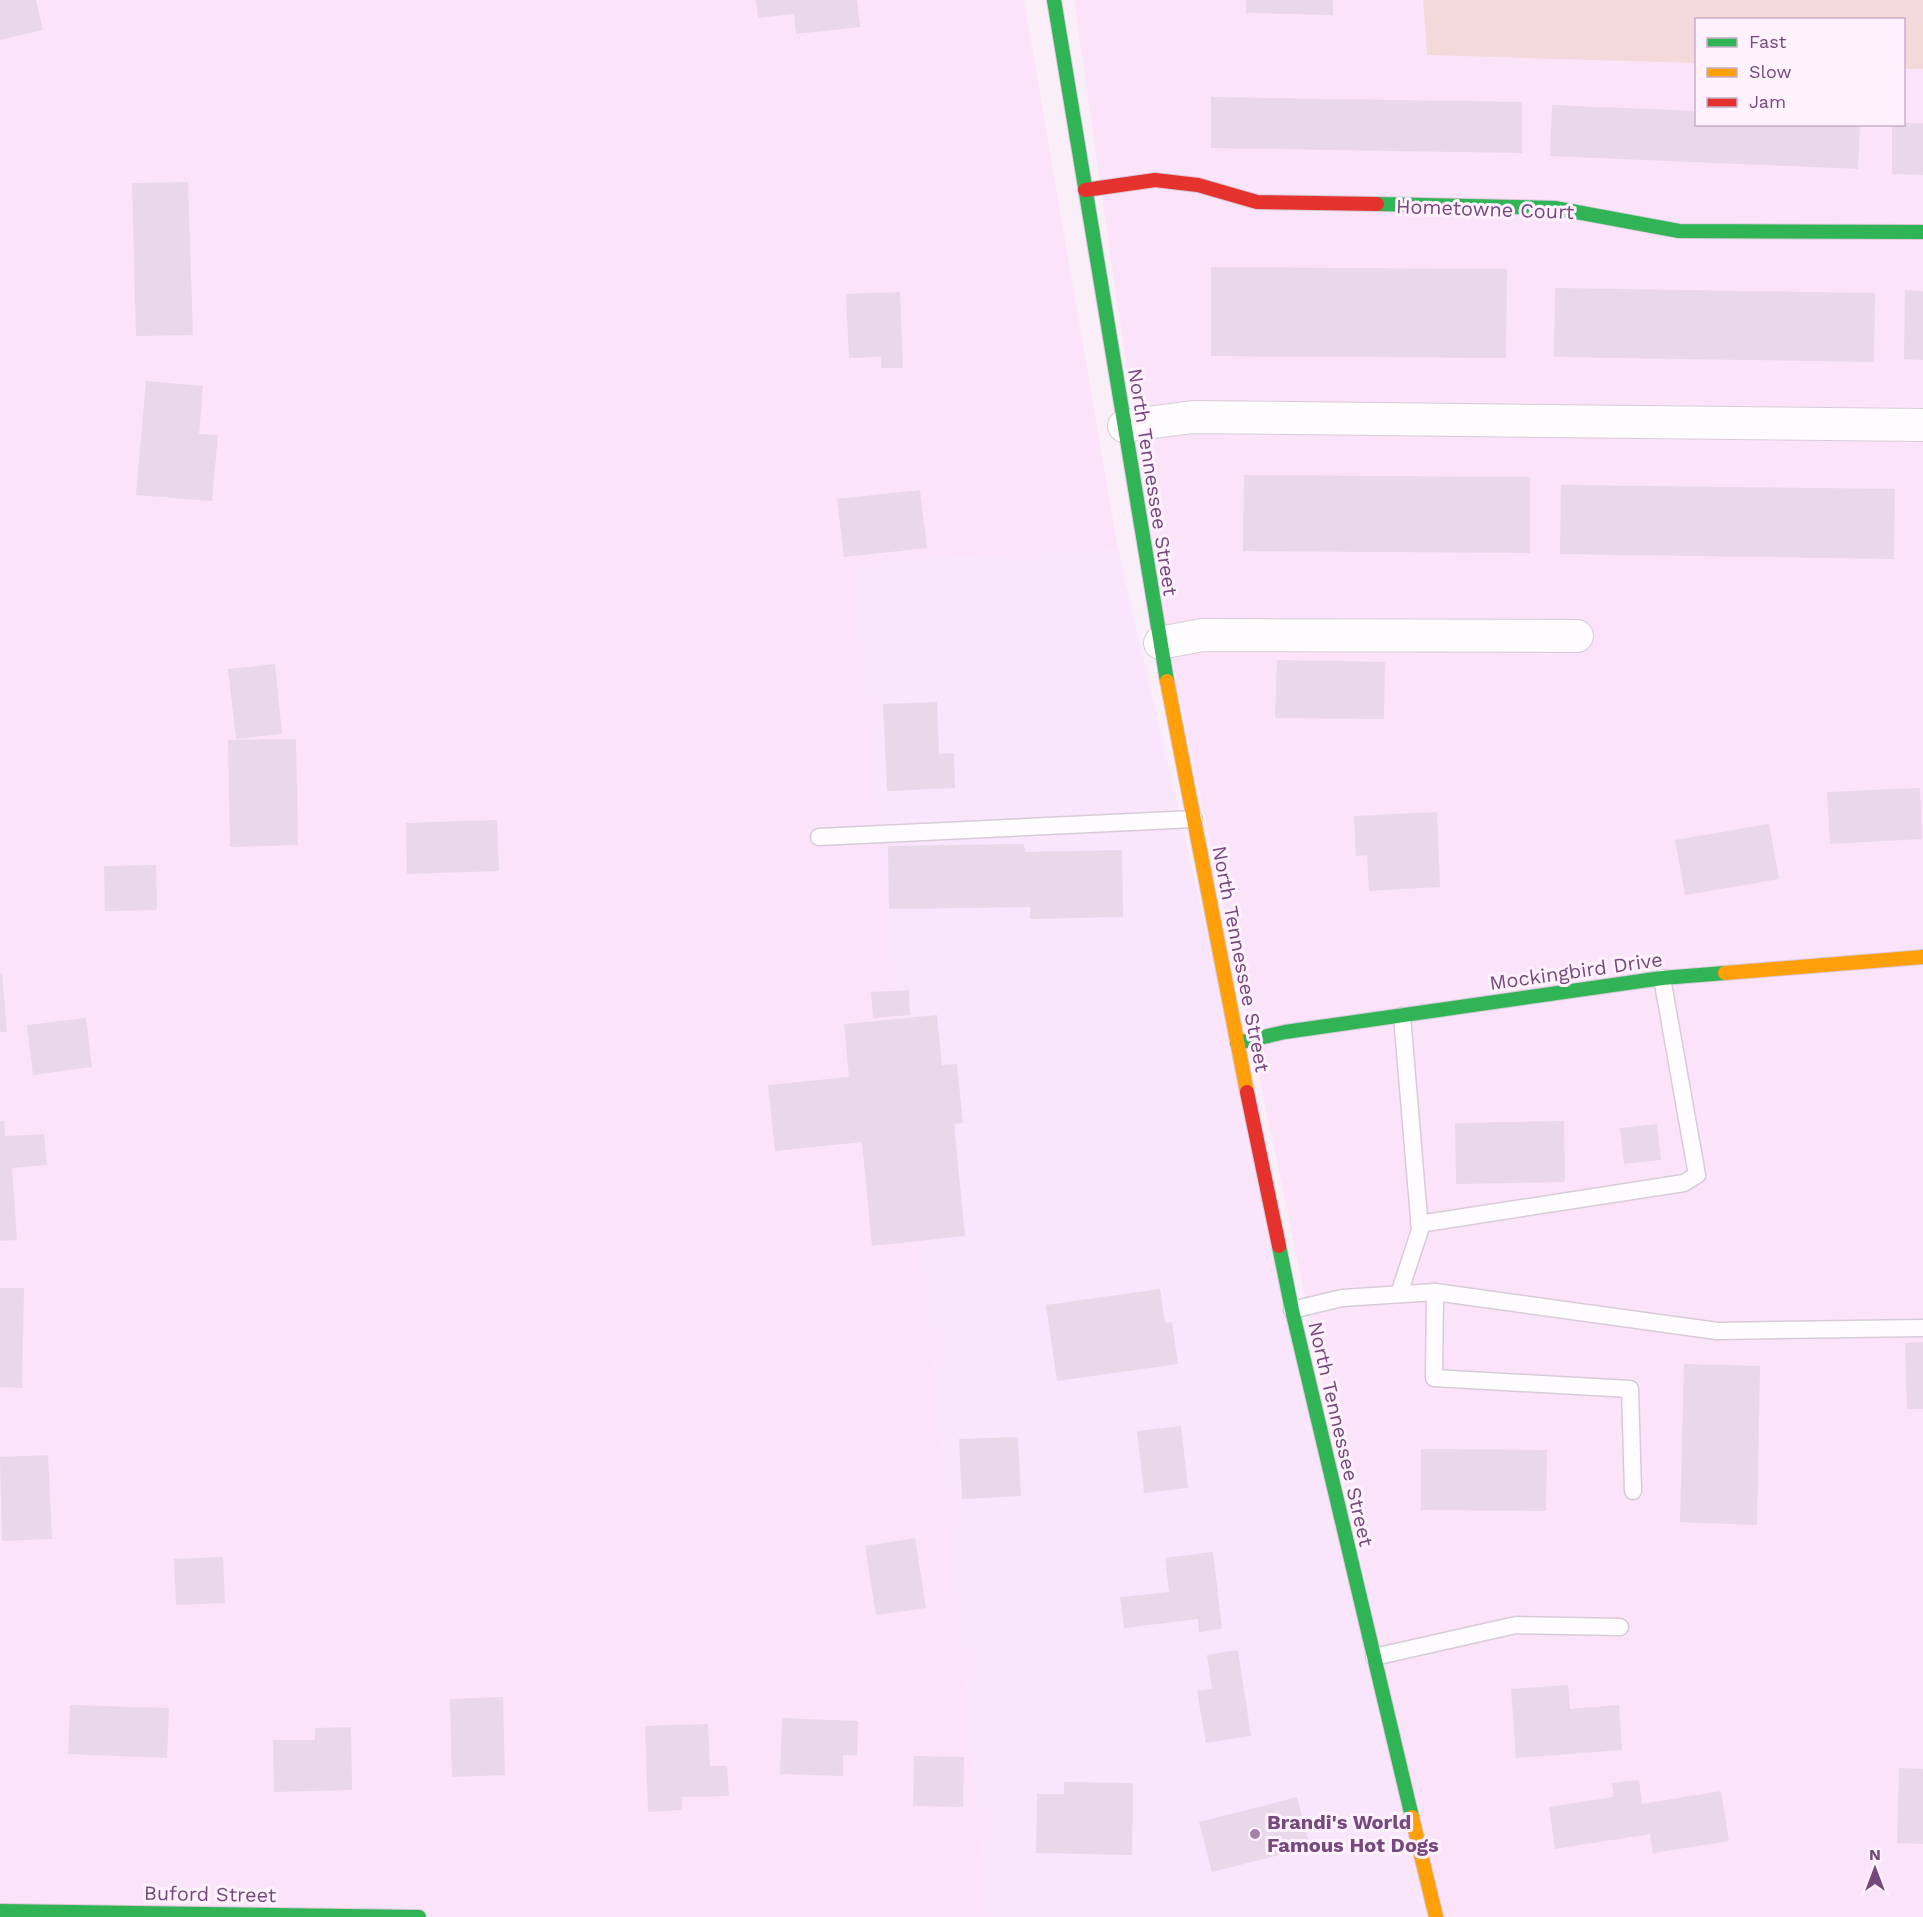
<svg xmlns="http://www.w3.org/2000/svg" width="1923" height="1917" font-family="'Work Sans',sans-serif">
<style>
.residential{fill:#fbe4fa}
.commercial{fill:#f9e5fc}
.green{fill:#f4d9db}
.building{fill:#e8d8e9}
.lines{fill:none;stroke-linecap:round;stroke-linejoin:round}
.lane-casing{stroke:#d8cbd8;stroke-width:19}
.street-casing{stroke:#d8cbd8;stroke-width:34}
.fast-casing{stroke:#d8c9d8;stroke-width:16}
.slow-casing{stroke:#d8c9d8;stroke-width:16}
.jam-casing{stroke:#d8c9d8;stroke-width:16}
.lane{stroke:#fefcfe;stroke-width:16}
.street{stroke:#fefcfe;stroke-width:32}
.fast{stroke:#30b455;stroke-width:14}
.slow{stroke:#ff9f0a;stroke-width:14}
.jam{stroke:#e5322d;stroke-width:14}
.poi-dot{fill:#a482a8;stroke:#fff2fe;stroke-width:2}
.labels{text-anchor:middle;stroke-width:6;stroke-linejoin:round;paint-order:stroke}
.street-label{font-size:20px;fill:#76487d;stroke:#fff2fe}
.poi-label{font-size:20px;font-weight:bold;fill:#76487d;stroke:#fff2fe;text-anchor:start}
</style>
<rect width="100%" height="100%" fill="#faeef8"/>
<g class="residential">
<polygon points="0,0 1024,0 1118,549 852,562 988,1917 0,1917"/>
<polygon points="1074,0 1423,0 1427,55 1696,62 1696,124 1904,124 1904,68 1923,68 1923,1917 1435,1917 1161,608"/>
</g>
<polygon class="commercial" points="1118,549 1436,1917 988,1917 851,562"/>
<polygon class="green" points="1423,0 1923,0 1923,69 1904,69 1904,20 1696,20 1696,63 1427,55"/>
<g class="building">
<polygon points="0,0 36,0 43,30 0,40"/>
<polygon points="756,0 857,0 860,27 796,34 794,14 758,18"/>
<polygon points="1246,0 1333,0 1333,15 1246,13"/>
<polygon points="1211,97 1522,102 1522,153 1211,148"/>
<polygon points="1552,105 1696,111 1696,124 1860,124 1858,169 1550,156"/>
<polygon points="1904,123 1923,123 1923,175 1892,174 1892,124 1904,124"/>
<polygon points="188,182 193,335 136,336 132,183"/>
<polygon points="1211,267 1507,269 1506,358 1211,356"/>
<polygon points="1555,288 1875,293 1874,362 1554,357"/>
<polygon points="1905,290 1923,291 1923,360 1904,359"/>
<polygon points="900,292 903,368 881,368 881,357 849,358 846,294"/>
<polygon points="146,381 203,386 199,434 218,435 212,501 136,495"/>
<polygon points="1244,475 1530,477 1530,553 1243,551"/>
<polygon points="1561,485 1895,489 1894,559 1560,554"/>
<polygon points="920,490 927,548 844,557 837,499"/>
<polygon points="1277,660 1385,662 1384,719 1275,718"/>
<polygon points="275,664 282,734 236,739 228,669"/>
<polygon points="937,702 939,754 954,753 955,788 887,791 883,704"/>
<polygon points="296,739 298,845 230,847 228,740"/>
<polygon points="1920,788 1922,839 1830,844 1827,792"/>
<polygon points="1437,812 1440,887 1369,891 1367,855 1356,856 1354,816"/>
<polygon points="497,820 499,871 407,874 406,823"/>
<polygon points="1769,824 1779,879 1685,895 1675,840"/>
<polygon points="1024,844 1025,852 1122,850 1123,917 1030,919 1030,907 889,909 888,846"/>
<polygon points="156,865 157,910 105,911 104,866"/>
<polygon points="0,973 2,973 7,1032 0,1032"/>
<polygon points="909,990 910,1015 873,1018 871,992"/>
<polygon points="937,1015 942,1065 957,1064 963,1123 954,1124 965,1236 872,1246 862,1142 775,1151 768,1085 849,1077 844,1024"/>
<polygon points="86,1018 92,1067 33,1075 27,1025"/>
<polygon points="0,1121 4,1121 5,1136 44,1134 47,1165 12,1168 17,1240 0,1241"/>
<polygon points="1564,1121 1565,1182 1456,1184 1455,1123"/>
<polygon points="1657,1124 1661,1160 1624,1164 1620,1128"/>
<polygon points="0,1288 24,1288 22,1388 0,1387"/>
<polygon points="1160,1289 1165,1323 1172,1322 1178,1364 1057,1381 1046,1305"/>
<polygon points="1923,1342 1923,1409 1907,1409 1905,1343"/>
<polygon points="1684,1364 1760,1366 1757,1525 1680,1522"/>
<polygon points="1181,1426 1188,1488 1144,1493 1137,1431"/>
<polygon points="1018,1437 1021,1496 962,1499 959,1439"/>
<polygon points="1421,1449 1547,1450 1546,1511 1421,1510"/>
<polygon points="48,1455 52,1539 2,1541 0,1457"/>
<polygon points="915,1538 926,1608 876,1615 865,1546"/>
<polygon points="1213,1552 1222,1629 1199,1632 1198,1619 1124,1628 1120,1597 1169,1592 1165,1558"/>
<polygon points="223,1557 225,1603 176,1605 174,1559"/>
<polygon points="1238,1650 1251,1736 1206,1743 1197,1691 1212,1689 1207,1655"/>
<polygon points="1568,1685 1570,1709 1619,1705 1622,1750 1516,1758 1511,1689"/>
<polygon points="503,1697 505,1775 452,1777 450,1699"/>
<polygon points="70,1705 169,1708 167,1758 68,1754"/>
<polygon points="782,1718 858,1721 857,1755 843,1755 843,1776 780,1774"/>
<polygon points="708,1724 710,1766 727,1766 729,1796 682,1797 682,1810 648,1812 645,1726"/>
<polygon points="351,1727 352,1790 274,1792 273,1740 315,1740 315,1728"/>
<polygon points="914,1756 964,1757 963,1807 913,1806"/>
<polygon points="1899,1768 1923,1769 1923,1844 1897,1843"/>
<polygon points="1639,1780 1642,1804 1721,1791 1729,1841 1653,1853 1650,1834 1555,1849 1549,1807 1614,1797 1612,1783"/>
<polygon points="1064,1782 1133,1783 1132,1855 1036,1853 1037,1794 1064,1794"/>
<polygon points="1297,1797 1310,1847 1212,1872 1199,1822"/>
</g>
<g class="lines">
<g class="lane-casing">
<g id="lane">
<polyline points="819,837 1194,819"/>
<polyline points="1419,1224 1684,1183 1697,1175 1662,978"/>
<polyline points="1435,1292 1434,1378 1630,1389 1633,1491"/>
<polyline points="1399,1294 1420,1230 1402,1016"/>
<polyline points="1292,1310 1342,1298 1435,1292 1717,1331 1923,1328"/>
<polyline points="1374,1657 1516,1625 1620,1627"/>
</g>
</g>
<g class="street-casing">
<g id="street">
<polyline points="1124,426 1193,417 1923,425"/>
<polyline points="1160,643 1202,635 1577,636"/>
</g>
</g>
<g class="fast-casing">
<g id="fast">
<polyline points="1054,0 1167,681"/>
<polyline points="1377,204 1555,208 1679,231 1923,232"/>
<polyline points="1237,1043 1285,1032 1662,978 1725,973"/>
<polyline points="1279,1246 1292,1310 1412,1817"/>
<polyline points="0,1911 419,1917"/>
</g>
</g>
<g class="slow-casing">
<g id="slow">
<polyline points="1167,681 1247,1092"/>
<polyline points="1725,973 1923,957"/>
<polyline points="1412,1817 1436,1917"/>
</g>
</g>
<g class="jam-casing">
<g id="jam">
<polyline points="1085,190 1155,180 1198,185 1257,202 1377,204"/>
<polyline points="1247,1092 1279,1246"/>
</g>
</g>
<use href="#lane" class="lane"/>
<use href="#street" class="street"/>
<use href="#fast" class="fast"/>
<use href="#slow" class="slow"/>
<use href="#jam" class="jam"/>
</g>
<circle class="poi-dot" cx="1255" cy="1834" r="6"/>
<g class="labels">
<g class="street-label">
<text transform="translate(1485 209) rotate(2)" y="7">Hometowne Court</text>
<text transform="translate(1153 482) rotate(81)" y="7">North Tennessee Street</text>
<text transform="translate(1241 959) rotate(79)" y="7">North Tennessee Street</text>
<text transform="translate(1576 971) rotate(-8)" y="7">Mockingbird Drive</text>
<text transform="translate(1341 1434) rotate(77)" y="7">North Tennessee Street</text>
<text transform="translate(210 1894) rotate(1)" y="7">Buford Street</text>
</g>
<g class="poi-label">
<text x="1267" y="1829">Brandi's World<tspan x="1267" dy="23">Famous Hot Dogs</tspan></text>
</g>
</g>
<rect x="1695" y="18" width="210" height="108" fill="#fff2fe" stroke="#c8aeca" stroke-width="1.5"/>
<rect x="1707" y="38" width="30" height="9" fill="#30b455" stroke="#c8aeca" stroke-width="1.5"/>
<text x="1749" y="48" font-size="18" fill="#76487d">Fast</text>
<rect x="1707" y="68" width="30" height="9" fill="#ff9f0a" stroke="#c8aeca" stroke-width="1.5"/>
<text x="1749" y="78" font-size="18" fill="#76487d">Slow</text>
<rect x="1707" y="98" width="30" height="9" fill="#e5322d" stroke="#c8aeca" stroke-width="1.5"/>
<text x="1749" y="108" font-size="18" fill="#76487d">Jam</text>
<g transform="translate(1875 1869)" stroke="#fff2fe" stroke-width="4.5" paint-order="stroke">
<path d="M0-4.5L10 22L0 15L-10 22Z" fill="#76487d"/>
<text y="-9" font-size="16" font-weight="bold" text-anchor="middle" fill="#76487d">N</text>
</g>
</svg>
